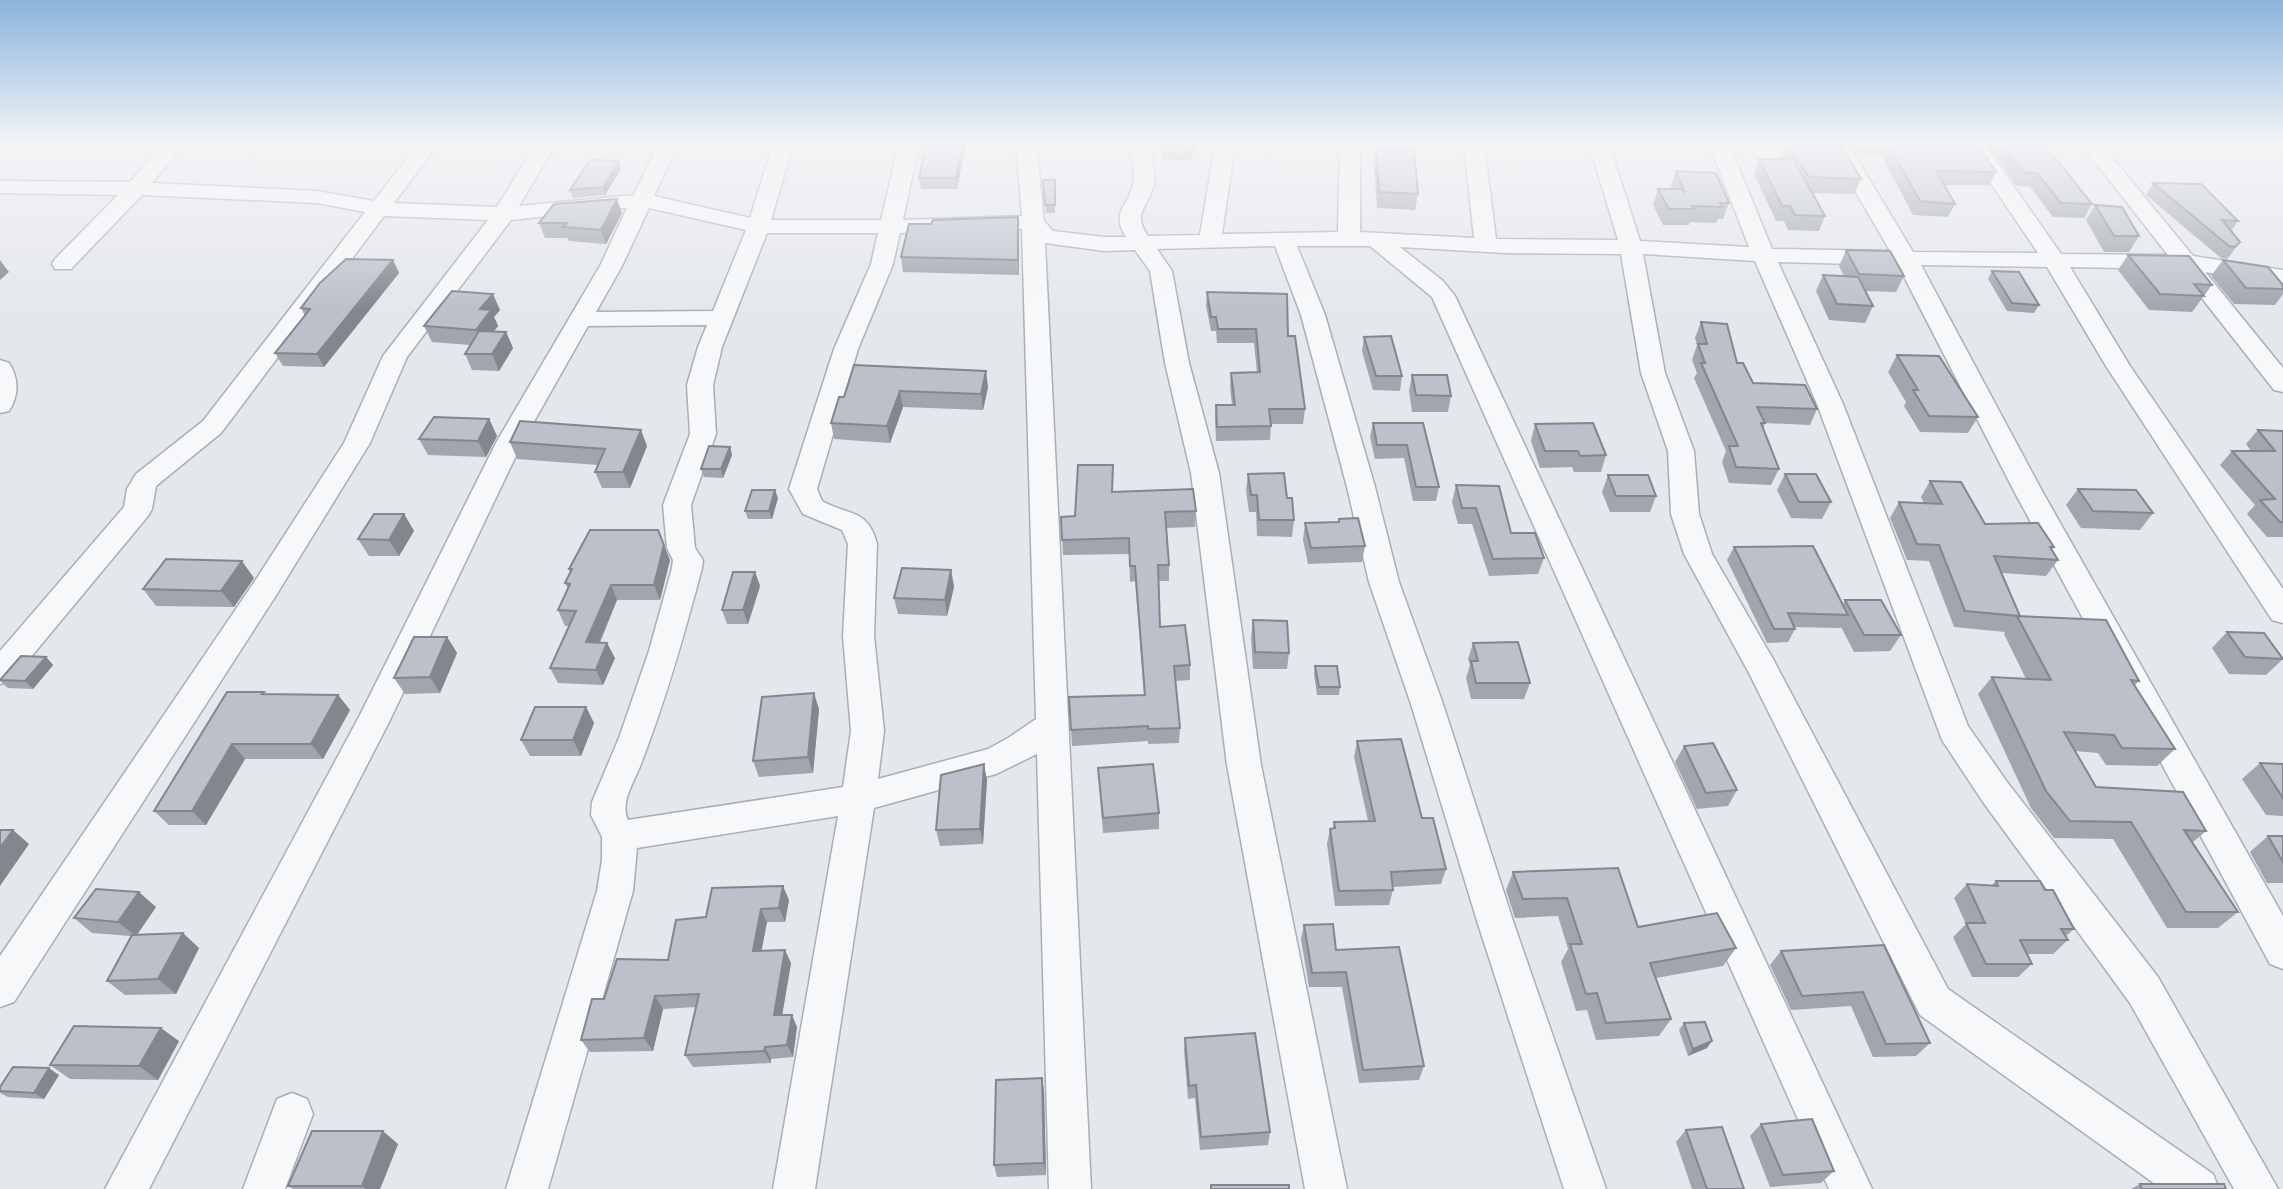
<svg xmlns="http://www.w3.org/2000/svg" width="2283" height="1189" font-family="Lato,sans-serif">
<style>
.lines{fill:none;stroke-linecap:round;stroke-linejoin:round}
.minor-casing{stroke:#a9aeb7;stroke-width:3}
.minor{fill:#f7f8fa;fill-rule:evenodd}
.wall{fill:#a1a5ae}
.shaded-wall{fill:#83868d}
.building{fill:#bbc0ca;stroke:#83868d;stroke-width:2}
</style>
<rect width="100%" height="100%" fill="#e4e7ec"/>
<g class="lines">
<g class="minor-casing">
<g id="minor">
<path d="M163 144H184L152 183 317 191 374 201 418 144H438L394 203 497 207 536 144H556L519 206 634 195 658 144H678L654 196 750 218 773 144H793L771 220H881L899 144H919L903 220 1022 216 1016 144H1036L1044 221 1053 231 1104 237H1126C1110 212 1128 208 1133 184 1136 173 1131 156 1130 144H1150C1151 156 1156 172 1154 184 1149 207 1131 212 1148 236L1200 235 1215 144H1235L1222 234 1338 232 1340 144H1360V232L1474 238 1464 144H1484L1496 239 1618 240 1589 144H1609L1640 241 1749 247 1709 144H1729L1772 249 1890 251 1828 144H1848L1913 252 2038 253 1964 144H1984L2061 254 2168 255 2081 144H2101L2193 256 2283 270V284L2205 272 2283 368V392L2274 390 2179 269 2070 267 2130 366 2283 589V623L2272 620 2106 366 2047 267 1921 265 2042 491 2283 916V969L2270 964 2014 491 1898 265 1778 262 1843 404 1968 726 2007 782 2158 977 2278 1189H2234L2130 1003 1983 802 1942 740 1817 404 1755 261 1643 254 1665 373 1694 451 1699 514 1712 554 1773 659 1948 989 2213 1174 2219 1189H2162L1920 1015 1749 673 1684 554 1671 514 1668 451 1641 373 1621 254 1505 253 1400 247 1443 281 1455 296 1872 1189H1829L1432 297 1370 246H1297L1325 315 1375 487 1399 582 1443 704 1514 924 1606 1189H1564L1478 924 1411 704 1369 582 1347 487 1301 315 1275 246 1157 249 1172 271 1189 363 1219 473 1261 765 1347 1189H1305L1227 765 1191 473 1165 363 1150 271 1135 250 1104 251 1045 243 1091 1189H1049L1037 754 996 774 874 808 815 1189H773L838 816 637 848 633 891 548 1189H506L597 891 602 860V837L591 815 592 802 619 738 649 651 672 568 673 560 667 548 663 505 690 434 687 385 698 347 707 325 588 326 523 441 389 722 149 1189H105L359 717 497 441 600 266 627 208 511 220 407 357 370 443 275 597 14 1002 0 1007V956L255 581 344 443 383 356 488 220 384 216 221 433 156 486 152 509 148 516 11 681 0 684V651L124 507 127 489 136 474 203 421 365 212 317 203 142 195 71 269H55L52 264 55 259 118 195 0 193V181L130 182ZM649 208 746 230 713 311 596 312 622 266ZM1022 229 1036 719 1008 738 988 749 878 779 884 731 874 636 877 544C868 508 848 516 822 501L817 489 858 349 893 264 900 233ZM767 233H878L871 264 834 349 789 489 803 514 842 530 848 544 843 636 851 731 843 787 628 820C620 804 633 783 639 769 665 703 684 636 702 568L703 560 695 548 691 505 716 434 713 385 722 347Z"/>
<path d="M0 360 9 363C19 378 19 396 9 411L0 413Z"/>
<polygon points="292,1093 307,1099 313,1114 285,1189 243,1189 277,1099"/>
</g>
</g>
<use href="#minor" class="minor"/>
</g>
<g class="wall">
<polygon points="966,144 957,189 921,189 919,178"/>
<polygon points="1162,144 1196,144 1190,161 1162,159"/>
<polygon points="1786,144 1840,144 1861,179 1854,194 1813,193 1825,216 1819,231 1788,230 1784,221 1776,221 1754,174 1759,159 1782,159 1781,157"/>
<polygon points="1850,144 1977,144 1996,172 1989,185 1944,185 1955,204 1948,217 1913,215 1881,155 1857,154"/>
<polygon points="1986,144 2044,144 2092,204 2084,218 2053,217 2030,187 2017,186"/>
<polygon points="1376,150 1418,194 1415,210 1377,208 1374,165"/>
<polygon points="621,169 605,195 573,198 570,190"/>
<polygon points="1676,171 1729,203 1723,219 1718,219 1716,223 1690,222 1689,225 1663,225 1653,205 1658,189 1672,189 1671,186"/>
<polygon points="1043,180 1055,180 1055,213 1046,213"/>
<polygon points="2153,183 2238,221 2231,231 2240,242 2232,253 2227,259 2221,258 2146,195"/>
<polygon points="2095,205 2139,236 2129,252 2104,252 2086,220"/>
<polygon points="622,213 606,244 569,241 567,238 545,238 539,223"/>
<polygon points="1019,232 1019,275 903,272 901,257"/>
<polygon points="1846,250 1904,276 1896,292 1865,291 1873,306 1865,323 1829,320 1816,291 1823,275 1844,276 1839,266"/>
<polygon points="2128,255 2212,285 2192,312 2149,310 2118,270"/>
<polygon points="393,260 399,273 324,367 283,366 275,353 305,316 301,308"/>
<polygon points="2223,260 2283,285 2283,294 2275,305 2234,304 2211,276"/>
<polygon points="1992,271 2039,305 2034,313 2007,311 1988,279"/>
<polygon points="1207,292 1288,336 1305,409 1303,424 1271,424 1270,440 1216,441 1215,419 1216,405 1232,405 1230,387 1231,373 1257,372 1254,343 1217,343 1216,331 1211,331 1206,306"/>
<polygon points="500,310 494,317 498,326 494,331 506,332 513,348 499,371 472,370 465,354 470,345 432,342 424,326"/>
<polygon points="1701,322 1737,363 1753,383 1817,409 1810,425 1765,423 1763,428 1779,469 1771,485 1729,483 1722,462 1726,451 1694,378 1697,373 1692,360 1697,345 1695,338"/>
<polygon points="1364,337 1402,376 1400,391 1373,390 1362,351"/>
<polygon points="1897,355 1978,417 1968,433 1920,432 1904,406 1906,402 1888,372"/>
<polygon points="854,365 988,387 983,410 903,407 890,443 834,439 831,423 844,397"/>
<polygon points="1412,375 1451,396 1448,412 1412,412 1409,391"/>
<polygon points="489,419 497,436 486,457 428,455 419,439"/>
<polygon points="1373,423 1423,423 1439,487 1436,501 1413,501 1404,458 1375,459 1370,437"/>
<polygon points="1535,424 1606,455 1601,472 1574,472 1572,467 1540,468 1531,441"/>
<polygon points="2258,430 2283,431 2283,537 2267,537 2247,514 2255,505 2220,465 2232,451 2251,451 2246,444"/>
<polygon points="510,442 647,446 630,488 602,488 595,472 598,465 517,459"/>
<polygon points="730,447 732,455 723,478 704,477 701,469"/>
<polygon points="1248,474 1287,498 1294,520 1292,537 1257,536 1256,512 1249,512 1246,490"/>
<polygon points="1785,474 1831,502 1822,519 1791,518 1777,490"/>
<polygon points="1608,475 1656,496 1650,512 1610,512 1602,492"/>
<polygon points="1930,481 1985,524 2054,547 2052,550 2058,560 2046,576 2002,573 2020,616 2139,681 2134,686 2175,749 2157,766 2106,765 2098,753 2075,751 2096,787 2206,831 2193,842 2238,912 2218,928 2167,928 2113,839 2054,838 2031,808 1978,694 1992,677 2026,679 2004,634 2005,632 1954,627 1929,561 1907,560 1890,518 1899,502 1924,503 1921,497"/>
<polygon points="1456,485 1511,533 1544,558 1538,574 1489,576 1472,524 1458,524 1452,502"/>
<polygon points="2078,489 2153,513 2140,530 2081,528 2066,505"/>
<polygon points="1113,492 1196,511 1195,527 1166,528 1169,565 1169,581 1158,581 1160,627 1190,665 1190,680 1175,681 1180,728 1179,743 1148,744 1148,741 1072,746 1069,697 1144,695 1135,581 1130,582 1129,554 1063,555 1061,517 1075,516"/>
<polygon points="778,498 772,519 748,519 745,511"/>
<polygon points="404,514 414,531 399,556 369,556 358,539"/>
<polygon points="1339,519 1365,546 1362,562 1308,564 1303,540 1305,523 1338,522"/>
<polygon points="1734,547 1843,604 1845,600 1901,635 1890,651 1854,652 1841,627 1840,628 1794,627 1795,629 1788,642 1767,643 1727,560"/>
<polygon points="670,560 660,600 617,600 600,643 615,658 603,685 558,683 550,668 569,626 565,626 558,610 568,589 565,583 570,572 569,569"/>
<polygon points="951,570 954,587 947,616 898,614 894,598"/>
<polygon points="755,572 760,586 748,624 727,624 722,610"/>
<polygon points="254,578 234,607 156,606 143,589"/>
<polygon points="1253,620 1289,653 1287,669 1253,669 1251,637"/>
<polygon points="2227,632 2283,659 2266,675 2229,674 2212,648"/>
<polygon points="447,637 457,653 440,693 405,694 394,678"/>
<polygon points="1473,643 1530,683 1524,699 1471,699 1466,678 1470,665 1468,659"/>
<polygon points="46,657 53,665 33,689 8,688 0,681 0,679"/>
<polygon points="1315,666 1340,687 1339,695 1317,695 1314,674"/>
<polygon points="265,694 338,695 350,710 323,759 245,759 206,825 169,825 154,811"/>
<polygon points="586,707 594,723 581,756 530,756 521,740"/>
<polygon points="819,709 813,773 759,777 753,761"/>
<polygon points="1357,741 1422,818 1446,869 1441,884 1393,887 1393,890 1389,905 1335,906 1327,844 1330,829 1333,828 1334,822 1368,821 1354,757"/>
<polygon points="1684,746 1737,790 1728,806 1697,809 1675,762"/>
<polygon points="2260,763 2283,764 2283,816 2266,815 2242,779"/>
<polygon points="1098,768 1159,813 1159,829 1103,833"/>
<polygon points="987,780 983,844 940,846 936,830"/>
<polygon points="2268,836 2283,836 2283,883 2267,883 2250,852"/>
<polygon points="1513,872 1638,927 1736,948 1723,966 1656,978 1671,1019 1659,1036 1596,1040 1587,1010 1576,1011 1561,962 1568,949 1558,916 1515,918 1506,890"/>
<polygon points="1996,881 2045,890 2074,929 2066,936 2068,940 2053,954 2027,954 2032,964 2018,977 1972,977 1953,937 1966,924 1954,898 1967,884 1992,885"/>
<polygon points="789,900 785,922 767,922 761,951 791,963 782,1015 797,1027 793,1057 771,1059 771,1063 693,1067 685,1055 696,1007 663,1009 653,1051 590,1052 581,1040 604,999 668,960 706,917"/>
<polygon points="156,907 137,935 199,948 176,994 125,995 107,981 131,936 92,933 74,918"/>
<polygon points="1304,925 1336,950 1424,1066 1419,1080 1359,1083 1342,987 1309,987 1301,939"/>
<polygon points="1884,945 1930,1043 1916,1056 1873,1057 1851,1006 1791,1010 1770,965 1781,951"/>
<polygon points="1684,1023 1707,1048 1688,1056 1679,1030"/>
<polygon points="1185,1038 1270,1132 1268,1145 1200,1150 1195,1098 1188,1099 1184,1051"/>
<polygon points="179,1041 158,1080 70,1079 50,1065"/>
<polygon points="59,1075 44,1099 8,1097 0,1093 0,1087"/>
<polygon points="1042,1078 1044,1091 1046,1175 997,1177 994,1165"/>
<polygon points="1761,1124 1834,1171 1821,1183 1770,1187 1750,1136"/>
<polygon points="1686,1130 1744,1189 1692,1189 1676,1142"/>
<polygon points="398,1144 380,1189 293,1189 288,1186"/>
<polygon points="2140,1184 2226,1189 2131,1189"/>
</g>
<g class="shaded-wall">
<polygon points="963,144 966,144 957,189 956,178"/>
<polygon points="1192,144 1196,144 1190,161 1191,146"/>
<polygon points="619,161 621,169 605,195 603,187"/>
<polygon points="617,199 622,213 606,244 601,230"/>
<polygon points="1018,217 1019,232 1019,275 1018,260"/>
<polygon points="0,260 9,272 0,280"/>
<polygon points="393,260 399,273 324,367 317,354"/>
<polygon points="493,294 500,310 494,317 498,326 483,346 476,330 480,309"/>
<polygon points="506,332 513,348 499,371 492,354"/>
<polygon points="986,371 988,387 983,410 981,394"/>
<polygon points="900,391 903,407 890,443 887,426"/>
<polygon points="489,419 497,436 486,457 478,441"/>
<polygon points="641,430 647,446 630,488 623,472"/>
<polygon points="730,447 732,455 723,478 721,469"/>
<polygon points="775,490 778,498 772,519 769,511"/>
<polygon points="404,514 414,531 399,556 389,540"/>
<polygon points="664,545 670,560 660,600 654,585"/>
<polygon points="242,561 254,578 234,607 221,591"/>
<polygon points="951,570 954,587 947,616 945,600"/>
<polygon points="755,572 760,586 748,624 743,610"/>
<polygon points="611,585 617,600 593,657 586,642"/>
<polygon points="447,637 457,653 440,693 430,677"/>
<polygon points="607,643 615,658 603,685 596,670"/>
<polygon points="46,657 53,665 33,689 25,681"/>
<polygon points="814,693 819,709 813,773 808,757"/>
<polygon points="338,695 350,710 323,759 311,744"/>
<polygon points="586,707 594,723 581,756 573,740"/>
<polygon points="232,744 245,759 206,825 192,811"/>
<polygon points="984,764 987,780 983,844 980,829"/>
<polygon points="13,830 29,844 0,886 0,848"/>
<polygon points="783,886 789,900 785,922 779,908"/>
<polygon points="139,892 156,907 136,936 118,922"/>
<polygon points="761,909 767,922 759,964 753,951"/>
<polygon points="183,933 199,948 176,994 158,979"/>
<polygon points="785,950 791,963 780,1028 774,1015"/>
<polygon points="655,996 663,1009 653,1051 644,1038"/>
<polygon points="792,1015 797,1027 793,1057 787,1045"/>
<polygon points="161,1028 179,1041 158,1080 139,1066"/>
<polygon points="1712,1041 1707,1048 1688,1056 1693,1049"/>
<polygon points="765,1047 771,1059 771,1063 764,1051"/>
<polygon points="49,1068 59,1075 44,1099 34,1093"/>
<polygon points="1042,1078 1044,1091 1046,1175 1044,1163"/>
<polygon points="383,1131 398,1144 380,1189 366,1189 362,1186"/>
</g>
<g class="building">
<polygon points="926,144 963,144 956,178 919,178"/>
<polygon points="1166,144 1192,144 1191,146"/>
<polygon points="1788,144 1840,144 1861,179 1809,177"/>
<polygon points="1888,144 1977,144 1996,172 1936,171 1955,204 1920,201"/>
<polygon points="2002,144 2044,144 2092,204 2061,203 2037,173 2024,173"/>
<polygon points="1376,150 1414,151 1418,194 1379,192"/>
<polygon points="1759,159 1793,159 1825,216 1795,215 1790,206 1782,206"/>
<polygon points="590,160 619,161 603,187 570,190"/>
<polygon points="1676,171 1716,173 1729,203 1720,203 1722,207 1692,206 1694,209 1669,209 1658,189 1682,189 1685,193"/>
<polygon points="1043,180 1055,180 1055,205 1045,205"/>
<polygon points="2153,183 2201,184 2238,221 2222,220 2240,242 2235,247 2229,246"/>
<polygon points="617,199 601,230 563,227 567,223 539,223 554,204"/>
<polygon points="2095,205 2122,207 2139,236 2114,236"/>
<polygon points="1018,217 1018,260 901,257 909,224 931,224 933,220"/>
<polygon points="1846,250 1890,251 1904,276 1859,274"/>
<polygon points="2128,255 2189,256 2212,285 2194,284 2204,296 2160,294"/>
<polygon points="346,259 393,260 317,354 275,353 310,309 301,308 320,283"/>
<polygon points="2223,260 2268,267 2283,285 2283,289 2246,288"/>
<polygon points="1992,271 2019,272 2039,305 2012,303"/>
<polygon points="1823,275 1858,277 1873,306 1837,304"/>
<polygon points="452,291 493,294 480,309 491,310 476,330 424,326"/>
<polygon points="1207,292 1287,294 1288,336 1295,336 1305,409 1269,409 1271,426 1217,427 1216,405 1235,405 1231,373 1260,372 1256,329 1218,329 1216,317 1211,317"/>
<polygon points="1701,322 1727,324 1737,363 1743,363 1753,383 1805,385 1817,409 1757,407 1765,423 1761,423 1779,469 1736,467 1729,446 1738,446 1701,363 1705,363 1698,344 1707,344"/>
<polygon points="479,331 506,332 492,354 465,354"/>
<polygon points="1391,336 1402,376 1376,376 1364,337"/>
<polygon points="1897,355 1939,356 1978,417 1929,416 1913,390 1918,390"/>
<polygon points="854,365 986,371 981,394 900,391 887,426 831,423 839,397 844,397"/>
<polygon points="1412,375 1447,375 1451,396 1416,395"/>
<polygon points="434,417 489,419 478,441 419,439"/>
<polygon points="520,421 641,430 623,472 595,472 605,449 510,442"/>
<polygon points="1373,423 1423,423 1439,487 1416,487 1407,445 1377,445"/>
<polygon points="1593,423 1606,455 1580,456 1578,451 1545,451 1535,424"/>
<polygon points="2258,430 2283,431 2283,522 2280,522 2260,500 2275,499 2232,451 2275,451"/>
<polygon points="709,446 730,447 721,469 701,469"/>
<polygon points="1078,465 1113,465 1112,492 1193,489 1196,511 1165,512 1169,565 1158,565 1160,627 1185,625 1190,665 1174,666 1180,728 1148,729 1148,726 1071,730 1069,697 1145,695 1135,566 1130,566 1129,538 1062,540 1061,517 1075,516"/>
<polygon points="1284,473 1287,498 1292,498 1294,520 1259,520 1257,495 1251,495 1248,474"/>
<polygon points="1785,474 1816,474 1831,502 1799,502"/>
<polygon points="1608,475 1648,475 1656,496 1616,496"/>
<polygon points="1930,481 1961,482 1985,524 2038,523 2054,547 2050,547 2058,560 1994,556 2020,616 1965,611 1939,545 1917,544 1899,502 1942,504"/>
<polygon points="1456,485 1499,486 1511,533 1535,533 1544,558 1493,559 1476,508 1462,508"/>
<polygon points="2078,489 2136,490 2153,513 2093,511"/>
<polygon points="752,490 775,490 769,511 745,511"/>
<polygon points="374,514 404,514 389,540 358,539"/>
<polygon points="1358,518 1365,546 1311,548 1305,523 1339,522 1339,519"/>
<polygon points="590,530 658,530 664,545 654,585 611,585 586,642 607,643 596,670 550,668 576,611 558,610 570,584 565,583 572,569 569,569"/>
<polygon points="1813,546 1848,615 1788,613 1795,629 1774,629 1734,547"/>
<polygon points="166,559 242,561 221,591 143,589"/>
<polygon points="902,568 951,570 945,600 894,598"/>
<polygon points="733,572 755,572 743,610 722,610"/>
<polygon points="1845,600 1881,600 1901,635 1864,635"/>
<polygon points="2017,616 2106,620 2139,681 2131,680 2175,749 2122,748 2114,735 2064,732 2096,787 2183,792 2206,831 2184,830 2238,912 2186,912 2131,822 2070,821 2046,791 1992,677 2051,680"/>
<polygon points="1253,620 1287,621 1289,653 1255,652"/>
<polygon points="2227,632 2264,633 2283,659 2245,657"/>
<polygon points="414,637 447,637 430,677 394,678"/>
<polygon points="1518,642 1530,683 1476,683 1471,661 1478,661 1473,643"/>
<polygon points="21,656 46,657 25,681 0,680"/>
<polygon points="1315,666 1337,666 1340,687 1319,687"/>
<polygon points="227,692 264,692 262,694 338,695 311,744 232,744 192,811 154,811"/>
<polygon points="814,693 808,757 753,761 762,697"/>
<polygon points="535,707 586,707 573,740 521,740"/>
<polygon points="1401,739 1422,818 1433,818 1446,869 1391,872 1393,890 1339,891 1330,829 1335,828 1334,822 1375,821 1357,741"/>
<polygon points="1713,743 1737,790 1706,793 1684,746"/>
<polygon points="2260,763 2283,764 2283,798"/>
<polygon points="984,764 980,829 936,830 941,775"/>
<polygon points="1153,764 1159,813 1103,818 1098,768"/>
<polygon points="0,830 13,830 0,848"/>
<polygon points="2268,836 2283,836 2283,862"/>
<polygon points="1618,868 1638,927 1717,913 1736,948 1650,963 1671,1019 1606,1023 1597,993 1586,994 1570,944 1582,944 1567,898 1523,899 1513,872"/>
<polygon points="1996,881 2040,881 2045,890 2053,890 2074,929 2061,929 2068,940 2020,940 2032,964 1986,964 1966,923 1985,923 1967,884 1998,886"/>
<polygon points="783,886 779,908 761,909 753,951 785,950 774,1015 792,1015 787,1045 765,1047 764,1051 685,1055 699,994 655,996 644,1038 581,1040 592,999 604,999 617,959 668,960 676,920 706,917 712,888"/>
<polygon points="96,889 139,892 118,922 74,918"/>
<polygon points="1333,924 1336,950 1399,947 1424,1066 1363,1070 1346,972 1312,973 1304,925"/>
<polygon points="183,933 158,979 107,981 132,935"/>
<polygon points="1884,945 1930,1043 1886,1044 1863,992 1802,996 1781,951"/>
<polygon points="1705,1022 1712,1041 1693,1049 1684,1023"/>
<polygon points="74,1026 161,1028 139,1066 50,1065"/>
<polygon points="1255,1033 1270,1132 1201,1137 1196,1085 1189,1086 1185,1038"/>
<polygon points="13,1067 49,1068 34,1093 0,1091 0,1087"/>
<polygon points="1042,1078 1044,1163 994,1165 996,1080"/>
<polygon points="1812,1119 1834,1171 1783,1175 1761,1124"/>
<polygon points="1722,1127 1744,1189 1707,1189 1686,1130"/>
<polygon points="312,1131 383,1131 362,1186 288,1186"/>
<polygon points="2140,1184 2224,1184 2226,1189 2142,1189"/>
<rect x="1211" y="1185" width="78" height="4"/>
</g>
<linearGradient id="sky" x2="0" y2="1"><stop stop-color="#8bb4dd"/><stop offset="0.46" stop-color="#f3f4f6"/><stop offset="1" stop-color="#f3f4f6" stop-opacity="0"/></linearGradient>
<rect width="2283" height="310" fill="url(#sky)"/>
</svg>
